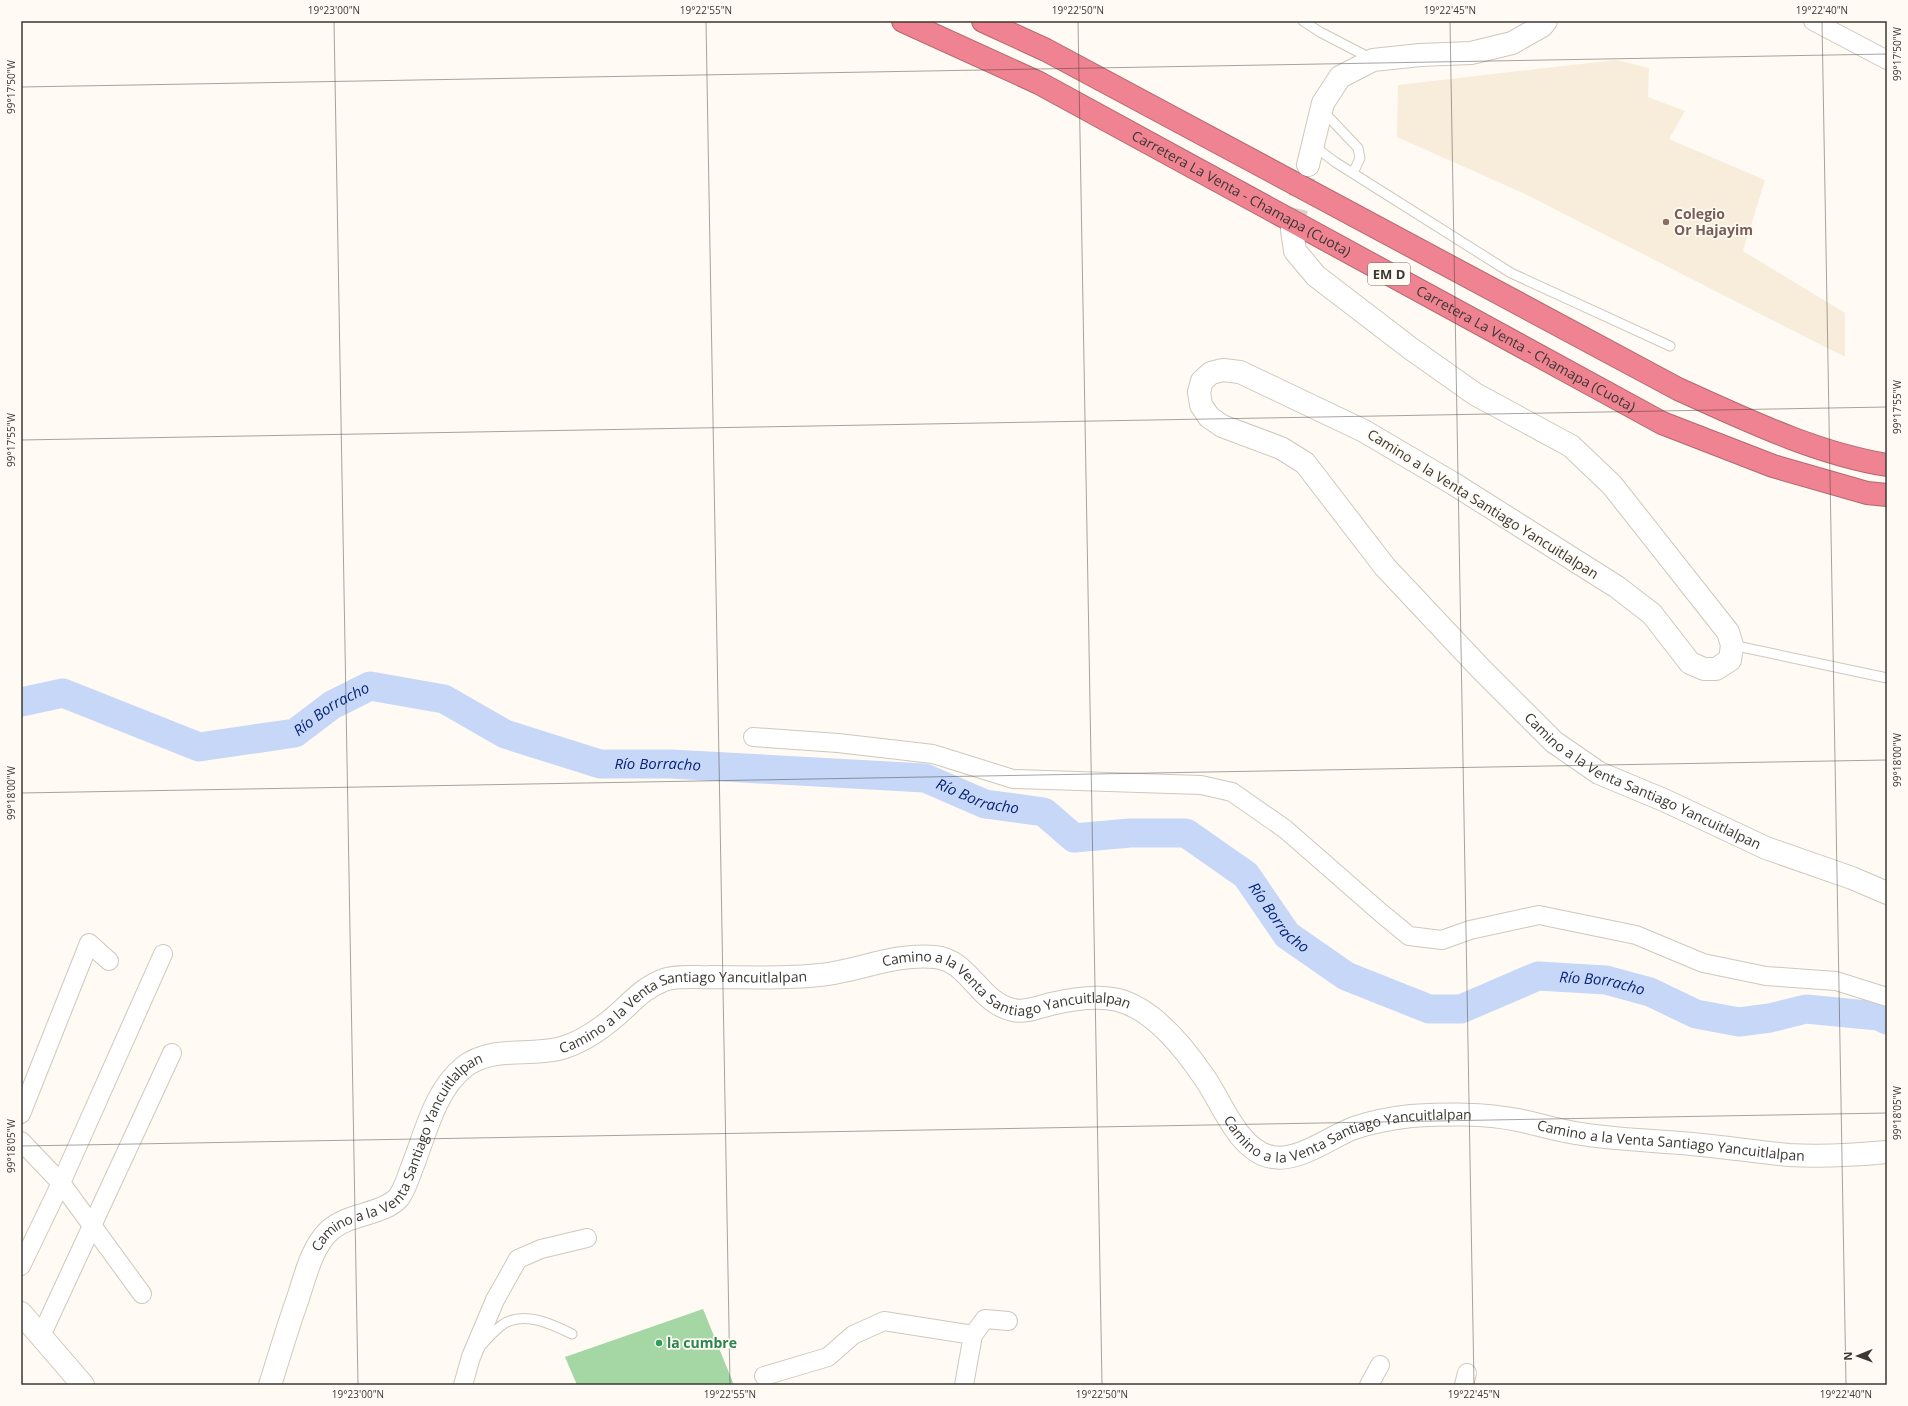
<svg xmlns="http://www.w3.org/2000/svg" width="1908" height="1406" font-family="'Open Sans',sans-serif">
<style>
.built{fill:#f8edda}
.green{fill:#a5d7a5}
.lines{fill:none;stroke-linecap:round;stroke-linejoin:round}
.river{stroke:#c7d7f7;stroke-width:29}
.secondary-tunnel{stroke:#d8d3cd;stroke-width:22;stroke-dasharray:22 11;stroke-linecap:butt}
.lane-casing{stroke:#cfc8bc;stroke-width:11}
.street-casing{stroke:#cfc8bc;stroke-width:20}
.secondary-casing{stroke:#cfc8bc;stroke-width:24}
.highway-casing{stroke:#b16971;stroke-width:24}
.lane{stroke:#fff;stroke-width:9}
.street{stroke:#fff;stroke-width:18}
.secondary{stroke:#fff;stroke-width:22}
.highway{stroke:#f08392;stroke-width:22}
.ticks{fill:none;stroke:#3b3833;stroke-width:1;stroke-opacity:0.45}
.education-dot{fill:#8d6e63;stroke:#fffaf3;stroke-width:1.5}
.leisure-dot{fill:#2e9e5b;stroke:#fffaf3;stroke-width:1.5}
.labels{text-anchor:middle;stroke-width:3.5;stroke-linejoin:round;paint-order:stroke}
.shield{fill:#fffaf3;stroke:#76726d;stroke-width:1}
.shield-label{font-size:13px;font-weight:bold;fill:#3b3833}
.street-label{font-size:14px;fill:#3b3833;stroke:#fffaf3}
.education-label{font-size:14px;font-weight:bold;fill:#785e54;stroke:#fffaf3;text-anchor:start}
.leisure-label{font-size:14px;font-weight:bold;fill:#27864d;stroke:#fffaf3;text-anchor:start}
.water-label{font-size:15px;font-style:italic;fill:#08247a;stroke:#fffaf3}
.neatline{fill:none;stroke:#3b3833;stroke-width:1.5}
.ticks-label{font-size:10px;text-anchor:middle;fill:#3b3833}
</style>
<rect width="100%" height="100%" fill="#fffaf3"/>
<polygon class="built" points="1616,60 1649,68 1648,97 1685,111 1669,139 1765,180 1743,251 1845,313 1845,357 1523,193 1397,137 1398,85"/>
<polygon class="green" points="703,1309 734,1385 577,1385 565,1357"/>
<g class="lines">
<path class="river" id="s1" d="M21 702 63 693 199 747 295 733 332 705 370 686 444 699 505 734 600 764H671L925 778 985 804 1044 812 1074 838 1130 833H1186L1246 875 1287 935 1346 976 1429 1009H1461L1538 976 1606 980 1650 992 1696 1014 1739 1022 1770 1018 1806 1009 1878 1016 1887 1020"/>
<polyline class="secondary-tunnel" points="1292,230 1306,170"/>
<g class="lane-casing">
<g id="lane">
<polyline points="1303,21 1320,32 1372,59"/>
<polyline points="1322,110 1358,148 1360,158 1353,173"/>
<polyline points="1314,146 1335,162 1511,273 1670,346"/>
<polyline points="1732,645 1887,678"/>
<path d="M480 1347C486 1340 494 1331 502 1325 523 1310 552 1324 572 1334"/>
</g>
</g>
<g class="street-casing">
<g id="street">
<polyline points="1813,21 1887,60"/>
<polyline points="753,737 838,743 933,754 1013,779 1201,785 1232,792 1285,829 1380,912 1409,936 1442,940 1470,930 1539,915 1636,935 1703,963 1766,976 1836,981 1887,997"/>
<polyline points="21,1114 89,943 109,961"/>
<polyline points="21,1141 61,1183 142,1294"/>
<polyline points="21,1266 61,1183 163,954"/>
<polyline points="41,1336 172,1053"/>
<polyline points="764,1376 828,1357 853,1335 884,1321 973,1335"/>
<polyline points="463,1385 471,1357 495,1300 518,1259 541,1249 587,1238"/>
<polyline points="964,1385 973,1335 985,1319 1008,1321"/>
<polyline points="1369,1385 1380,1365"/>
<polyline points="1464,1385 1467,1373"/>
</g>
</g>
<g class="secondary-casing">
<g id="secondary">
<polyline points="1308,165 1323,103 1340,77 1373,60 1420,55 1471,53 1512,43 1542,26 1546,21"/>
<path id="s2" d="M1292 230 1295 251 1316 276 1410 348 1475 394 1571 446 1612 485 1728 632 1732 645 1730 660 1716 669H1704L1690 663 1652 614 1617 587 1454 484 1364 431 1240 372 1223 370 1211 373 1202 381 1199 392 1201 405 1209 417 1222 426 1281 448 1305 463 1385 567 1480 668 1554 742 1599 773 1666 801 1766 848 1852 878 1887 893"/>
<polyline points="21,1313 83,1385"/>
<path id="s3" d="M270 1385C279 1357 287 1329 297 1301 305 1278 311 1248 329 1231 348 1213 384 1215 399 1197 404 1190 408 1179 411 1170 425 1136 434 1091 464 1067 491 1046 527 1056 558 1049 579 1044 601 1029 617 1015 633 1001 643 988 664 980 678 975 697 978 712 977 748 977 784 979 820 975 859 971 894 953 935 957 969 960 979 1003 1013 1010 1026 1013 1038 1007 1051 1004 1072 999 1097 995 1118 1000 1153 1009 1185 1049 1204 1077 1222 1102 1238 1151 1272 1157 1299 1162 1330 1137 1354 1128 1372 1122 1392 1118 1411 1116 1447 1114 1483 1113 1518 1120 1537 1124 1556 1130 1575 1133 1614 1140 1653 1140 1692 1144 1725 1147 1757 1152 1789 1155 1822 1157 1855 1155 1887 1152"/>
</g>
</g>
<g class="highway-casing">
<g id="highway">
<path id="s4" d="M903 21 1039 83 1662 423 1773 466 1867 493 1887 495"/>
<path d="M983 21 1046 50 1678 389C1745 419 1814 453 1887 465"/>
</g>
</g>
<use href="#lane" class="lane"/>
<use href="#street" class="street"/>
<use href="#secondary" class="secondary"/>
<use href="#highway" class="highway"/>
</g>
<path class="ticks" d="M334 21 358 1385M706 21 730 1385M1078 21 1102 1385M1450 21 1474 1385M1822 21 1846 1385M21 87 1887 54M21 440 1887 407M21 793 1887 760M21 1146 1887 1113"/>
<circle class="education-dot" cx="1666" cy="222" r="4"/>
<circle class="leisure-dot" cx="659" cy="1343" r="4"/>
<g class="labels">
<rect class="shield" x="1368" y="263" width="42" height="22" rx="3"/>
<g class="shield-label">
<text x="1389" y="279">EM D</text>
</g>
<g class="street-label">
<text dy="5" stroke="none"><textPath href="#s4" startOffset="380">Carretera La Venta - Chamapa (Cuota)</textPath></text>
<text dy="5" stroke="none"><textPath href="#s4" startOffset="704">Carretera La Venta - Chamapa (Cuota)</textPath></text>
<text transform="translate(1483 504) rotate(32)" y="5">Camino a la Venta Santiago Yancuitlalpan</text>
<text dy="5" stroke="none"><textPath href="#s2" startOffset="1877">Camino a la Venta Santiago Yancuitlalpan</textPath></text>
<text dy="5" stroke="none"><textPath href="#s3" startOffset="971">Camino a la Venta Santiago Yancuitlalpan</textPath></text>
<text dy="5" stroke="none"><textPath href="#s3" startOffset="625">Camino a la Venta Santiago Yancuitlalpan</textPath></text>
<text dy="5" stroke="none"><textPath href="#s3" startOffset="1391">Camino a la Venta Santiago Yancuitlalpan</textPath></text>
<text dy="5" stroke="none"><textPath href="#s3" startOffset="1727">Camino a la Venta Santiago Yancuitlalpan</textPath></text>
<text dy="5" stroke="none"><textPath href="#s3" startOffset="277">Camino a la Venta Santiago Yancuitlalpan</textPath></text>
</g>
<g class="education-label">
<text x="1674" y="219">Colegio<tspan x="1674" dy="16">Or Hajayim</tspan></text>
</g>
<g class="leisure-label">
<text x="667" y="1348">la cumbre</text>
</g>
<g class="water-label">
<text dy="5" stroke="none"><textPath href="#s1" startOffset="330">Río Borracho</textPath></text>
<text dy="5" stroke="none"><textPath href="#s1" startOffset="678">Río Borracho</textPath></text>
<text dy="5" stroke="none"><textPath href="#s1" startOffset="1002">Río Borracho</textPath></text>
<text dy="5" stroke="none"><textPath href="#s1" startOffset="1350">Río Borracho</textPath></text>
<text dy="5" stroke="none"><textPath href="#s1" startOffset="1710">Río Borracho</textPath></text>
</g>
</g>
<rect width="1908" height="1406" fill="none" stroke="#fffaf3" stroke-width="44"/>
<g transform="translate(1858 1356) rotate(269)" stroke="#fffaf3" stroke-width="3" paint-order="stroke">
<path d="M0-3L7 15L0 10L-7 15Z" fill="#3b3833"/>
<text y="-6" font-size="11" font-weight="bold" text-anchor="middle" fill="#3b3833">N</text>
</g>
<rect x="22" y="22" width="1864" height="1362" class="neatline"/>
<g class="ticks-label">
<text x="334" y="14">19°23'00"N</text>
<text x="706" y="14">19°22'55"N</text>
<text x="1078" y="14">19°22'50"N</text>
<text x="1450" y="14">19°22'45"N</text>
<text x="1822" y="14">19°22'40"N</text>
<text transform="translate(1897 54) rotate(-90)" y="4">99°17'50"W</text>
<text transform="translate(11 87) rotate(-90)" y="4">99°17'50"W</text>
<text transform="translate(1897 407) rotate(-90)" y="4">99°17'55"W</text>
<text transform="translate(11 440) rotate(-90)" y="4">99°17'55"W</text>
<text transform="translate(1897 760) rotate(-90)" y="4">99°18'00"W</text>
<text transform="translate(11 793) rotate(-90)" y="4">99°18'00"W</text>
<text transform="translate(1897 1113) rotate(-90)" y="4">99°18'05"W</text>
<text transform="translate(11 1146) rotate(-90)" y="4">99°18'05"W</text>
<text x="358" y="1398">19°23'00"N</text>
<text x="730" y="1398">19°22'55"N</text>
<text x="1102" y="1398">19°22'50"N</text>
<text x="1474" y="1398">19°22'45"N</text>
<text x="1846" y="1398">19°22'40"N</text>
</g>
</svg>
